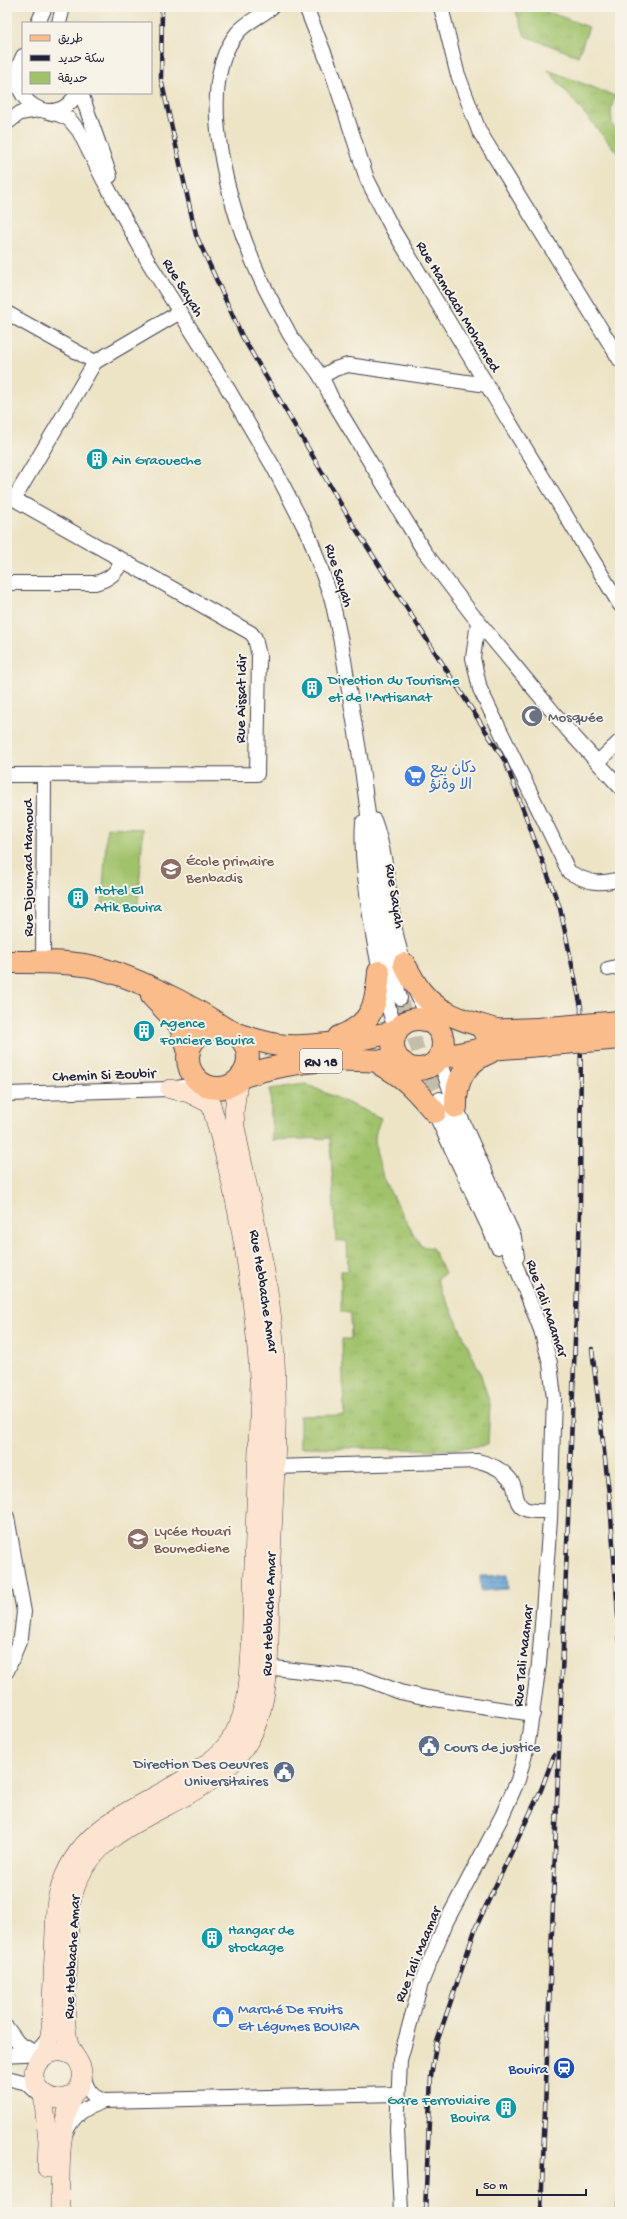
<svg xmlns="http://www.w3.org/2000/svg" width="627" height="2219" font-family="'Gochi Hand','Playpen Sans Arabic',sans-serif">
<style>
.grass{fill:url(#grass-tufts);stroke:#617253}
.park{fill:#a0c26b;stroke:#617253}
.water{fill:url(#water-rules);stroke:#416086}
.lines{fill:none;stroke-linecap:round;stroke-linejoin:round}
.minor-tunnel{stroke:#c4bdaa;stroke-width:14;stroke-dasharray:14 7;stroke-linecap:butt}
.minor-casing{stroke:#403f50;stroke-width:16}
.secondary-casing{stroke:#403f50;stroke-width:20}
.primary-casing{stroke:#403f50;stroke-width:24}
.minor{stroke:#fff;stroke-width:14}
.secondary{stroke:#fde4d1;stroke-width:19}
.primary{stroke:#fabc8b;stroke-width:22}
.rail-casing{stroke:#22223b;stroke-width:4.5}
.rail{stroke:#f7f3e8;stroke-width:3;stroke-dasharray:9;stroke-linecap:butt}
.primary-bridge-casing{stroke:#403f50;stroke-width:24;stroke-linecap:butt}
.primary-bridge{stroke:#fabc8b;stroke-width:22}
.labels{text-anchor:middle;stroke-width:4;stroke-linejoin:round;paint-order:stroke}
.shield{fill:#f7f3e8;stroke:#62616f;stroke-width:1}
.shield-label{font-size:14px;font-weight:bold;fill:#22223b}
.street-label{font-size:15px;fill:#22223b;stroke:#f7f3e8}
.culture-label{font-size:15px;fill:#0d838f;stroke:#f7f3e8;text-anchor:start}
.worship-label{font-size:15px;fill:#5b616d;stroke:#f7f3e8;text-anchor:start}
.shop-label{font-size:15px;fill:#366cbe;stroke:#f7f3e8;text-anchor:start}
.education-label{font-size:15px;fill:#785e54;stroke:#f7f3e8;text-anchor:start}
.service-label{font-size:15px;fill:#4e5e75;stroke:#f7f3e8;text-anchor:start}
.transit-label{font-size:15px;fill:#164399;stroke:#f7f3e8;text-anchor:end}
</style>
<defs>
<pattern id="grass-tufts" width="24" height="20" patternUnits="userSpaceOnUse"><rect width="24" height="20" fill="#a0c26b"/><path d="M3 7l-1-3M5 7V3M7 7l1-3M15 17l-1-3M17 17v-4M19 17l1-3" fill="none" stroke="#8aa65e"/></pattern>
<pattern id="water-rules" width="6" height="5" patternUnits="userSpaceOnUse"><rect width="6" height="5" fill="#609fd2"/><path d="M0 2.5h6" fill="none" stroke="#4f81ac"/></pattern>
</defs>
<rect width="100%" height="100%" fill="#f7f3e8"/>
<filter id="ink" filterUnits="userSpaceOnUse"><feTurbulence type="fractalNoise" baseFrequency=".025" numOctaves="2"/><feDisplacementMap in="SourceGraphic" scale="8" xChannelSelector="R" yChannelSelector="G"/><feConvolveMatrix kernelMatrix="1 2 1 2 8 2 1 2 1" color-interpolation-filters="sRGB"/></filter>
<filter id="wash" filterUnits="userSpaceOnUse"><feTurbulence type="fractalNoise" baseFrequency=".012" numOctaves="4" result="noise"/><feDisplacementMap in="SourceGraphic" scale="16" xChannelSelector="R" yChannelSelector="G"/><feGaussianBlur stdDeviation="0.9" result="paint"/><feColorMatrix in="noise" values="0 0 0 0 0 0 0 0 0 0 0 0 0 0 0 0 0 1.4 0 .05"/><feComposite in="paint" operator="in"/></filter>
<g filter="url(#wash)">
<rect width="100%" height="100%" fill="#ede4c6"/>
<g class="grass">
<polygon points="516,7 535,7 589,27 578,56 525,36 515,9"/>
<polygon points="548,70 615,96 611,109 612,124 620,135 620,156"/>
<path d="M306 1084 381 1118C379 1124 375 1132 375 1139 376 1175 403 1216 421 1246L432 1248 445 1273 437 1279 480 1372 490 1404 488 1445 447 1450 300 1447V1416L344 1415 342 1339H351L350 1313 341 1312V1271H348L347 1241H336L330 1138 272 1140 270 1089Z"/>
</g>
<polygon class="park" points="107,827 143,829 138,906 102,904"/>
<polygon class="water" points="507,1575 508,1589 481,1591 480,1576"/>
</g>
<g filter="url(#ink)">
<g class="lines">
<polyline class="minor-tunnel" points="400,998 419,1053 440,1099"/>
<g class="minor-casing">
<g id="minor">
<path d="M272 7C261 16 247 22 238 32 192 87 231 212 257 271 266 292 279 314 290 335 299 350 312 362 321 377 325 383 328 391 332 399L424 551 471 613 568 730 620 787"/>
<polyline points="306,7 333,75 367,179 392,228 620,605"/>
<polyline points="441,7 457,72 479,131 620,360"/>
<polyline points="38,23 45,7"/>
<polyline points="59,23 63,7"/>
<path d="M23 56C0 98 55 134 77 93"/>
<polyline points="81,93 110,176"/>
<polyline points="45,111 60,115 69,119 79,131 104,181 149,263 225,384 274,468 310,538 332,600 341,642 362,769 381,912 389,958 400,998"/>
<polyline points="7,123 20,113 38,110"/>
<polyline points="7,313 95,362"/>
<polyline points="321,377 335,369 348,365 487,385"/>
<polyline points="7,495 251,633 255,638 259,656 257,774 7,775"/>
<polyline points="14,499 95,362 180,312"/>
<path d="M7 583H95C110 579 115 574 123 560"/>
<path d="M478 622 473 658 480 689 569 872C589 883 598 885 620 879"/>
<polyline points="598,762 620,741"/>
<path d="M374 820C392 869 387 923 407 971"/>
<path d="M363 822C361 849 365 875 368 901 374 946 382 989 396 1032"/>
<polyline points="43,962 44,775"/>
<polyline points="608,969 620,966"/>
<polyline points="417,994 428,1017 437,1028"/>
<polyline points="439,1058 456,1107 514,1237 517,1257"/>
<polyline points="7,1094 170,1089 202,1084"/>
<polyline points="431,1105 498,1247"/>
<path d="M274 1467 478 1461C491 1464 504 1470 512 1482 517 1490 514 1504 525 1509 531 1512 543 1511 550 1511"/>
<polyline points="7,1517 24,1612 21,1637 7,1671"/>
<polyline points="266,1667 363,1678 400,1692 428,1698 533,1714"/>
<polyline points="7,2028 18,2043 36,2053"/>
<path d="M7 2055C25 2053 36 2058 47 2039"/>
<path d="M83 2073C86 2088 90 2096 104 2101"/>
<polyline points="7,2078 27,2083 39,2094"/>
<path d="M66 2132C74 2114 86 2107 104 2101L398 2094"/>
<polyline points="401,2212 397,2130 400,2060 421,1983 446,1922 502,1816 518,1780 528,1742 539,1664 550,1519 554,1398 550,1363 541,1330 518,1271 440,1099"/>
</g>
</g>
<g class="secondary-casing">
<g id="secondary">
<polyline points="170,1089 189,1093 211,1104"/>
<path d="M47 2054 51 2028 56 1905C71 1824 133 1814 192 1774 209 1763 224 1752 234 1734 249 1708 249 1678 251 1649L260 1393C255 1290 236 1184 205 1085"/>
<path d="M77 2059C50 2037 19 2071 42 2092 56 2105 79 2098 82 2079 85 2063 70 2055 68 2041 63 2015 67 1985 68 1958 69 1936 67 1909 75 1888 102 1809 209 1810 248 1742 274 1699 268 1634 270 1585 272 1511 279 1435 275 1360 272 1281 250 1204 235 1127L234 1112 238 1081"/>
<polyline points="43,2094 48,2141 47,2168"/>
<path d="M60 2212C60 2172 58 2132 73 2094"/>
</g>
</g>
<g class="primary-casing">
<g id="primary">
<path d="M7 962C34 962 63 961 90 966 129 974 192 1005 225 1029"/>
<path d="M404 964C410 974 415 985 422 993 440 1016 473 1023 499 1031"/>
<polyline points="152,996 180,1025 189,1051"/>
<circle cx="418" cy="1044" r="25"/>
<circle cx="218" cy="1058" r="30"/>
<polyline points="484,1031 537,1029"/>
<path d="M233 1033C251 1038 268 1045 287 1046 324 1048 360 1038 396 1032"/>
<path d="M339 1037C373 1024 376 1005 379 972"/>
<polyline points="439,1058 478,1050 540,1045"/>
<path d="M383 1066C405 1076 419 1094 435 1112"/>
<path d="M241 1077C296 1058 345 1057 403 1063"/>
<path d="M456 1107C455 1080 465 1062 490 1052"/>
</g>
</g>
<use href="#minor" class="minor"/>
<use href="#secondary" class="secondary"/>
<use href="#primary" class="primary"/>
<g class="rail-casing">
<g id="rail">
<polyline points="162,7 161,79 196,235 242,336 352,523 505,761 560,908 581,1007 580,1212 541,2212"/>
<polyline points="592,1349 610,1502 620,1642"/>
<polyline points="425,2212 431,2076 436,2045 476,1927 541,1790 554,1755"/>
<polyline points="619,2212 620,2199"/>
</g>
</g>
<use href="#rail" class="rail"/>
<g class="primary-bridge-casing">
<g id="primary-bridge">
<polyline points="537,1029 620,1022"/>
<polyline points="540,1045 620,1038"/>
</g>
</g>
<use href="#primary-bridge" class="primary-bridge"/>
</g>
</g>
<defs>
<g id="building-disc" transform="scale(1.15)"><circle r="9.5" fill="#0f9aa8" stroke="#f7f3e8"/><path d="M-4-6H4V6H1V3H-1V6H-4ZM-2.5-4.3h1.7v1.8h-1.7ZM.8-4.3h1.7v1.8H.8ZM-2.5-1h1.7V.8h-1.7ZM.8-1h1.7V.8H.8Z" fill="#fff"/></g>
<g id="mosque-disc" transform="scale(1.15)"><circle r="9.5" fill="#6b7280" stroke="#f7f3e8"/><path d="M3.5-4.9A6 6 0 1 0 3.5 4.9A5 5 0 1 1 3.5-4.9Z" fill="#fff"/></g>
<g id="supermarket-disc" transform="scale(1.15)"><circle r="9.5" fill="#3f7fe0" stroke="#f7f3e8"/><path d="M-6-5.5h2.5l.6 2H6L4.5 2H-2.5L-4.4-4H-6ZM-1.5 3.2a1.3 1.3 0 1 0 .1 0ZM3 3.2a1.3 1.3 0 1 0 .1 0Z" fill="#fff"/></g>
<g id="university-disc" transform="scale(1.15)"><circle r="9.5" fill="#8d6e63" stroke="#f7f3e8"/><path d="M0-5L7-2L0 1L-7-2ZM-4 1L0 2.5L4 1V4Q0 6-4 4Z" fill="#fff"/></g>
<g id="school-disc" transform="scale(1.15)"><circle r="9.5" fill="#8d6e63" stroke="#f7f3e8"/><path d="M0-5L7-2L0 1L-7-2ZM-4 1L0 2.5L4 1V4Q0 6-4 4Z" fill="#fff"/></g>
<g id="civic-disc" transform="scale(1.15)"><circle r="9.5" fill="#5c6f8a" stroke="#f7f3e8"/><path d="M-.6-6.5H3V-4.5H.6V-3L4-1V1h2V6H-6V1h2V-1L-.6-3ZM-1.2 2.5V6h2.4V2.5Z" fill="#fff"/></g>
<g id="shop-disc" transform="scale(1.15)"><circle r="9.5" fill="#3f7fe0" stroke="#f7f3e8"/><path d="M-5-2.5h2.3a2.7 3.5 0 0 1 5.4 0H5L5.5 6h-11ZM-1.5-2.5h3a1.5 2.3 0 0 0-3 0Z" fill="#fff"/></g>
<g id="station-disc" transform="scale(1.15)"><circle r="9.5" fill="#1a4fb4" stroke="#f7f3e8"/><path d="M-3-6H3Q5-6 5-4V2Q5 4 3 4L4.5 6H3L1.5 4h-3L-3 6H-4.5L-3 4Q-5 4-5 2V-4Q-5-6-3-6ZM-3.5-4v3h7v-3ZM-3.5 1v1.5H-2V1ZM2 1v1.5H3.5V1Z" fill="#fff"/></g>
</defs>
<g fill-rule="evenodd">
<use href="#building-disc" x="97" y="459"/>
<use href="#building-disc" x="312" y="688"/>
<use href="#mosque-disc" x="532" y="716"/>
<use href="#supermarket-disc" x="415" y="776"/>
<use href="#university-disc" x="171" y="869"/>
<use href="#building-disc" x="78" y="898"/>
<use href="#building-disc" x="144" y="1031"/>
<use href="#school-disc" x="138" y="1539"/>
<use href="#civic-disc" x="429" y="1746"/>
<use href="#civic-disc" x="284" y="1772"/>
<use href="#building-disc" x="212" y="1938"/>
<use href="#shop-disc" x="223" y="2017"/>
<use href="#station-disc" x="564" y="2068"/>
<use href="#building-disc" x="506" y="2108"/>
</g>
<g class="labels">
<rect class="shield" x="300" y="1049" width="42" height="24" rx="3"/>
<g class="shield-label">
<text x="321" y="1066">RN 18</text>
</g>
<g class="street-label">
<text transform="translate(184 287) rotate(58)" y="5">Rue Sayah</text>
<text transform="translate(459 306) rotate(59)" y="5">Rue Hamdach Mohamed</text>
<text transform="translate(340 575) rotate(72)" y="5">Rue Sayah</text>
<text transform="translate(240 699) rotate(-89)" y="5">Rue Aissat Idir</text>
<text transform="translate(27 868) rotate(-90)" y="5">Rue Djoumad Hamoud</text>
<text transform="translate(396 896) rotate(81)" y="5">Rue Sayah</text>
<text transform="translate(104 1074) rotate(-2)" y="5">Chemin Si Zoubir</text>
<text transform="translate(265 1291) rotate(81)" y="5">Rue Hebbache Amar</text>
<text transform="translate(548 1308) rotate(71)" y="5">Rue Tali Maamar</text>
<text transform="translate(268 1614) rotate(-88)" y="5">Rue Hebbache Amar</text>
<text transform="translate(522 1656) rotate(-84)" y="5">Rue Tali Maamar</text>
<text transform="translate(417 1954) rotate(-68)" y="5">Rue Tali Maamar</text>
<text transform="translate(71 1957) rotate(-87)" y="5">Rue Hebbache Amar</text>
</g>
<g class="culture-label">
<text x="112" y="464">Ain Graoueche</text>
<text x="328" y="684">Direction du Tourisme<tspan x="328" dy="17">et de l'Artisanat</tspan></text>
<text x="94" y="894">Hotel El<tspan x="94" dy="17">Atik Bouira</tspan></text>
<text x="160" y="1027">Agence<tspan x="160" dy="17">Fonciere Bouira</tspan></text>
<text x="228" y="1934">Hangar de<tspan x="228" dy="17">stockage</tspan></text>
<text x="490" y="2104" text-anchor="end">Gare Ferroviaire<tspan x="490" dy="17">Bouira</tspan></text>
</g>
<g class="worship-label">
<text x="548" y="721">Mosquée</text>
</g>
<g class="shop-label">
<text x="430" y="772">دكان بيع<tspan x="430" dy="17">الا وةنؤ</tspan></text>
<text x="238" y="2013">Marché De Fruits<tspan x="238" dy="17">Et Légumes BOUIRA</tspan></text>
</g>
<g class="education-label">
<text x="186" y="865">École primaire<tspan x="186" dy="17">Benbadis</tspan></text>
<text x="154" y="1535">Lycée Houari<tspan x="154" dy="17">Boumediene</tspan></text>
</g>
<g class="service-label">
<text x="444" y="1751">Cours de justice</text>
<text x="268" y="1768" text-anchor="end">Direction Des Oeuvres<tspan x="268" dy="17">Universitaires</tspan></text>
</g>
<g class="transit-label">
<text x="548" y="2073">Bouira</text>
</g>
</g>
<rect width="627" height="2219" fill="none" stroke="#f7f3e8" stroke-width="24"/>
<rect x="22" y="22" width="130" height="72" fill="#f7f3e8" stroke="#a29fa3"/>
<rect x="30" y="35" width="20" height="6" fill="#fabc8b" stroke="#a29fa3"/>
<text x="58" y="42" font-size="12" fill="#22223b">طريق</text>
<rect x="30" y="55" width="20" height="6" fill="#22223b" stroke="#a29fa3"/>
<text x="58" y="62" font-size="12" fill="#22223b">سكة حديد</text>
<rect x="30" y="72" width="20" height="12" fill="#a0c26b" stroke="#a29fa3"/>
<text x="58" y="82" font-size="12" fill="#22223b">حديقة</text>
<path d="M477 2189v6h109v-6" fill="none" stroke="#22223b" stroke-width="2"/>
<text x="483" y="2189" font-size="12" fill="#22223b" stroke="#f7f3e8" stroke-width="3" paint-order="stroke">50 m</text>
</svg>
